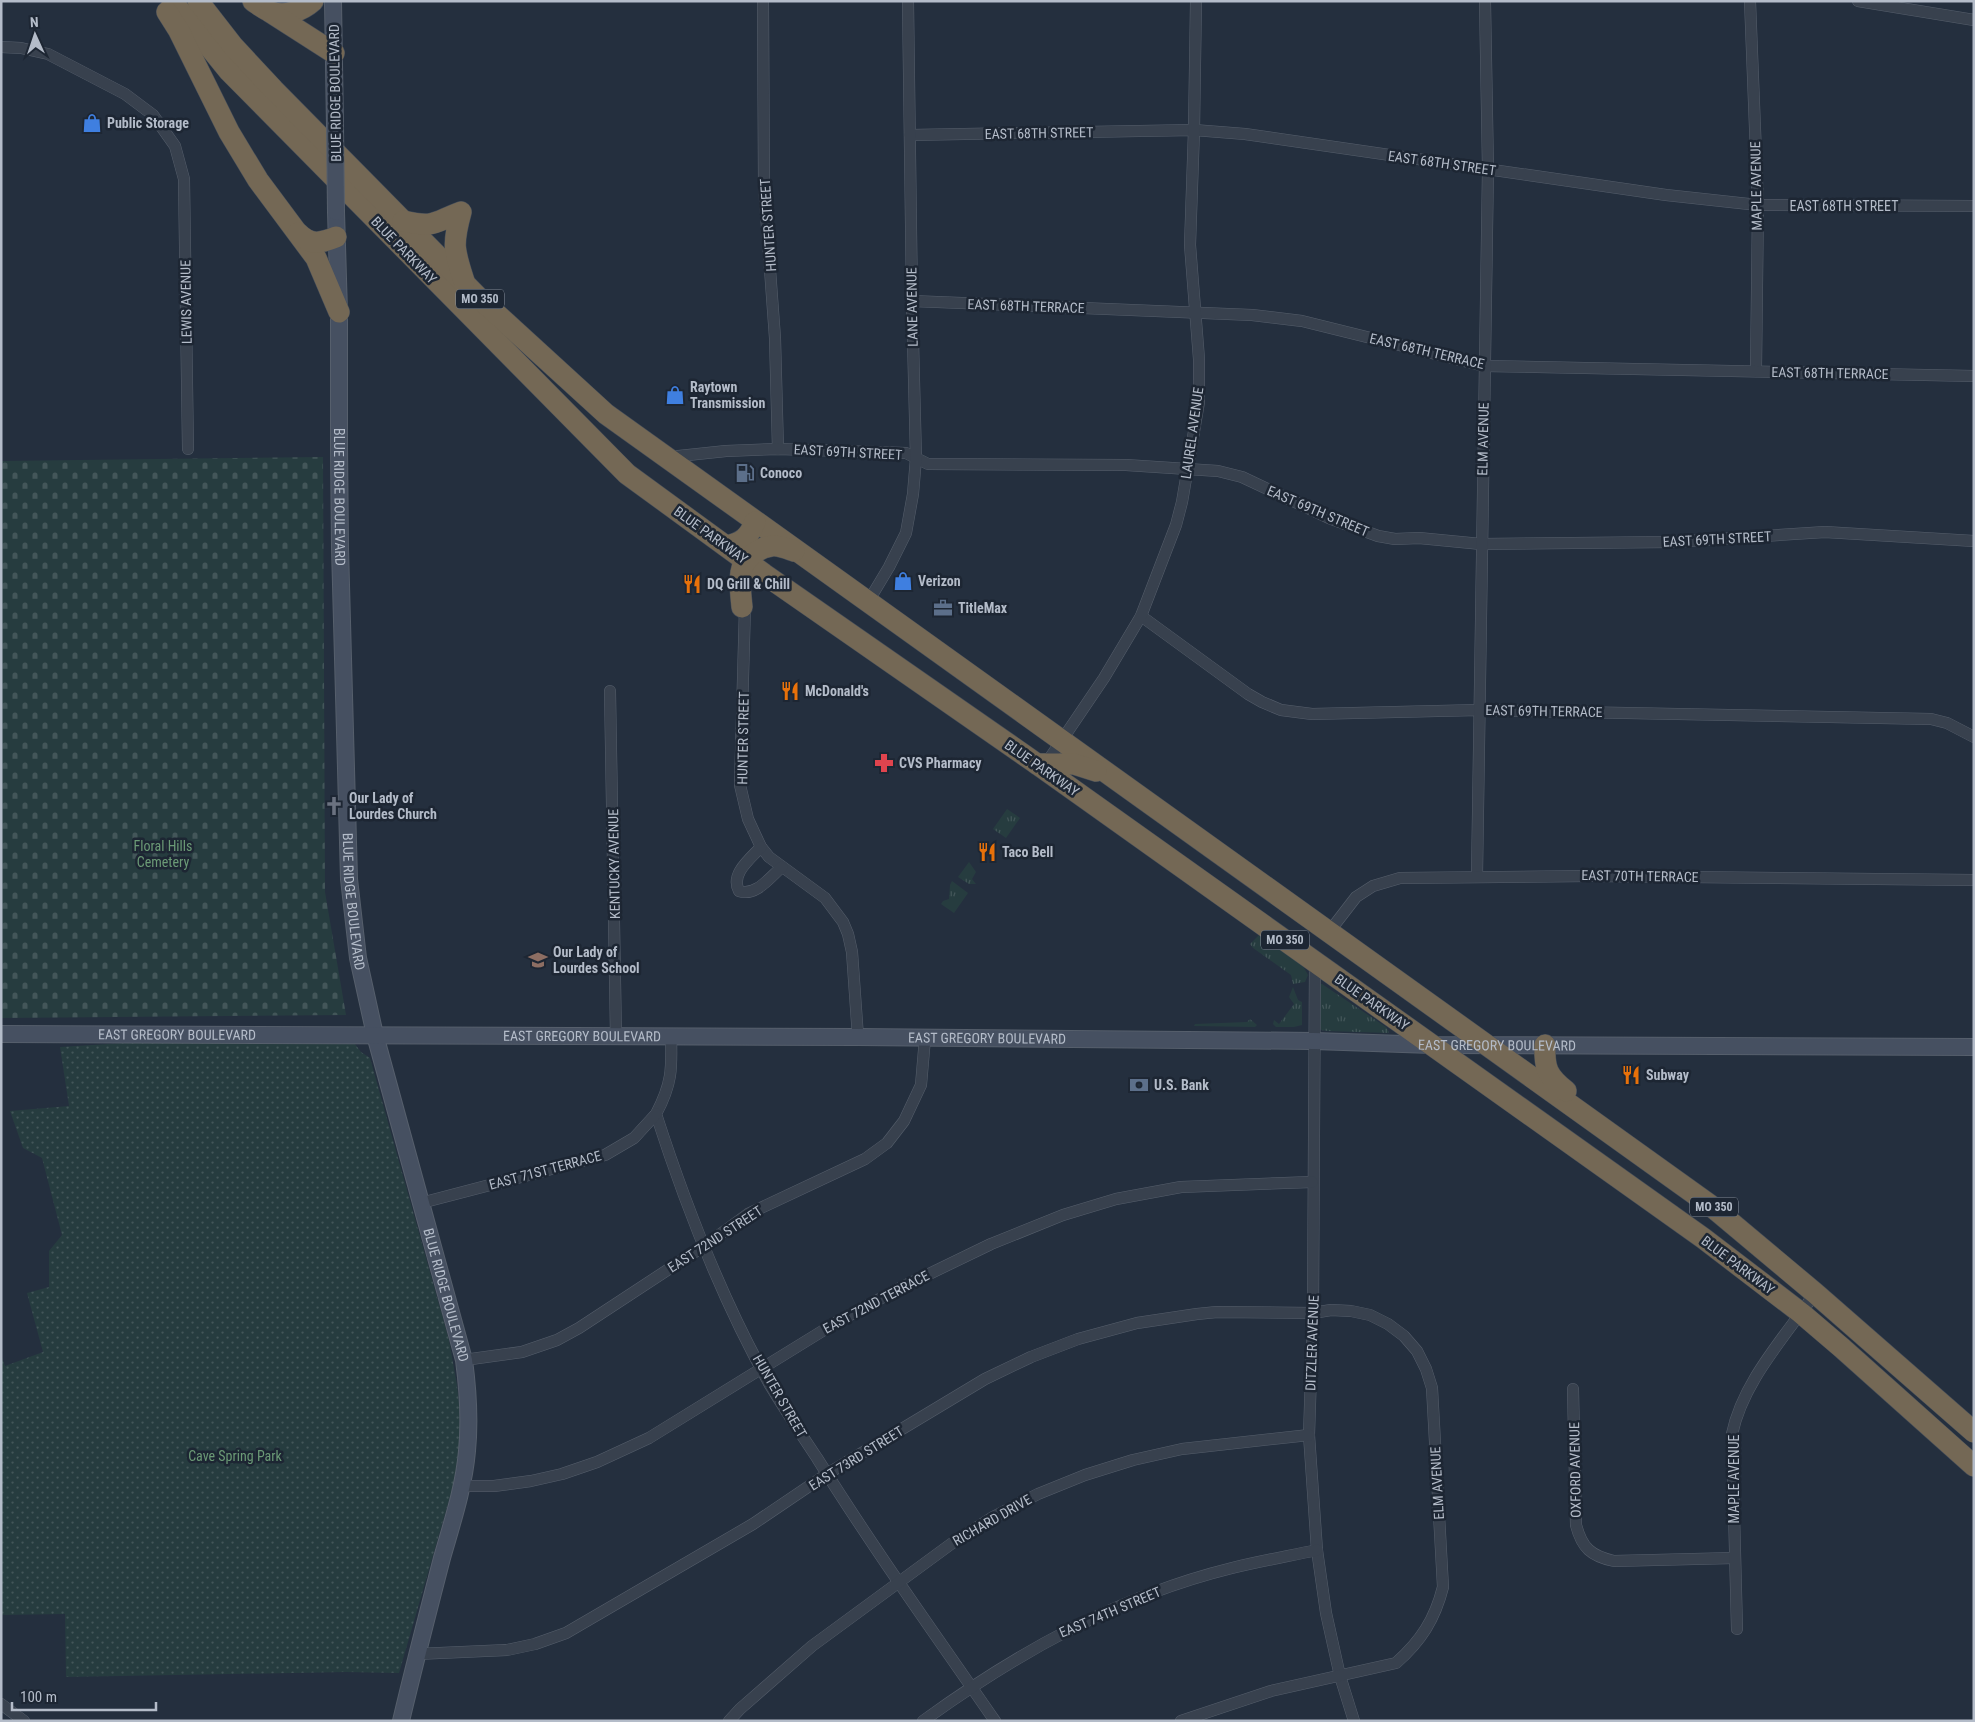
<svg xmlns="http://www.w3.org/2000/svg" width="1975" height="1722" font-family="'Roboto Condensed',sans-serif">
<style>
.grass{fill:url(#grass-tufts)}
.cemetery{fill:url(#cemetery-stones)}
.park{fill:url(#park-dots)}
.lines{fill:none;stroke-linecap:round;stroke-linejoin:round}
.street-casing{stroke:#565f6c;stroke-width:12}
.secondary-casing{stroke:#565f6c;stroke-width:18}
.highway-casing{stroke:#434c59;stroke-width:22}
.street{stroke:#38414e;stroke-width:11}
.secondary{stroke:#465061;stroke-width:16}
.highway{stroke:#746855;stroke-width:21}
.secondary-bridge-casing{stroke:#565f6c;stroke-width:18;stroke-linecap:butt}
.secondary-bridge{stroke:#465061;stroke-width:16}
.labels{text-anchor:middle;stroke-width:5;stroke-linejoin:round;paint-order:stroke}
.shield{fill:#1d2633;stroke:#878f9c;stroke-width:1}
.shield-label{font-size:12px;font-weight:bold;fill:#b4bcc9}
.street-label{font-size:14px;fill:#b4bcc9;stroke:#1d2633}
.poi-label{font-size:14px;font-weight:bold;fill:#b4bcc9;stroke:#1d2633;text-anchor:start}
.park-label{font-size:14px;fill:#6b9a76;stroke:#1d2633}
</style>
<defs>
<pattern id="grass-tufts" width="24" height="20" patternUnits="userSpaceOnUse" patternTransform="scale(1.25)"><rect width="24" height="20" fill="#263c3f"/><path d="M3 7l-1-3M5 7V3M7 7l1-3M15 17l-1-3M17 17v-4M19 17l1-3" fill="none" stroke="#435659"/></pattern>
<pattern id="cemetery-stones" width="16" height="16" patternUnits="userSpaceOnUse" patternTransform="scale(1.25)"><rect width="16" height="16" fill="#263c3f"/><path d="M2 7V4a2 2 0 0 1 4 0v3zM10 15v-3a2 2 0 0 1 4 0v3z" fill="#435659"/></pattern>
<pattern id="park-dots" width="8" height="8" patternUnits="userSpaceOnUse" patternTransform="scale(1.25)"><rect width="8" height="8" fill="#263c3f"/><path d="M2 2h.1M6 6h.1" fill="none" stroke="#435659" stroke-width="1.8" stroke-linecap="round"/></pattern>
</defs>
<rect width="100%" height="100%" fill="#242f3e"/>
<g class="grass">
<polygon points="1007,809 1020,818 1006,838 993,829"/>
<polygon points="969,862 976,872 972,879 976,884 969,884 958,877"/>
<polygon points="952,881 968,893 954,913 941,904 943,901 949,899 950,885"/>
<polygon points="1260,934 1303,966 1308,975 1305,982 1293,984 1291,975 1253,948 1250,944"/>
<polygon points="1318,984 1322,984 1386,1027 1389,1032 1388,1033 1327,1031 1321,1030 1317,1023"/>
<polygon points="1293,987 1298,1000 1302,1002 1302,1025 1294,1027 1276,1027 1273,1024 1274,1020 1279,1024 1294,1004 1289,997"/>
<polygon points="1250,1019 1257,1025 1255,1027 1194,1026 1195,1024 1247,1022"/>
</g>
<polygon class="cemetery" points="323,457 325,892 346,1015 1,1018 1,461"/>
<polygon class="park" points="352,1040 361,1052 370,1058 449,1340 457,1385 462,1430 454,1483 399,1673 346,1672 66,1677 65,1614 1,1615 1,1355 5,1366 43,1352 27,1293 49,1287 49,1251 62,1235 42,1158 23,1148 10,1111 69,1106 60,1047 140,1042"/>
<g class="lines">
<g class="street-casing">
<g id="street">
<polyline points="763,1 764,187 775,338 778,449"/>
<polyline points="1750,1 1758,205 1756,371"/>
<polyline points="1858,1 1974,20"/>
<polyline points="1,47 21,48 48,54 125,94 153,115 175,146 184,179 188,449"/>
<polyline points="910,135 1194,130 1245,134 1666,195 1758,205 1974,206"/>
<polyline points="912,301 1252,315 1302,321 1484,366 1974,376"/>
<polyline points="669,457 726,451 778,449 906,453 928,464 1126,465 1218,471 1242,477 1329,518 1378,536 1395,539 1419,538 1481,544 1673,542 1825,532 1974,541"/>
<polyline points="868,602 889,567 906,533 913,494 916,458 912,301 908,1"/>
<polyline points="745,607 740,785 748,819 761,847 769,857 825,898 843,922 848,934 852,952 858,1037"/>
<polyline points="1141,616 1248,694 1262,702 1281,710 1312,714 1479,710 1931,719 1947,723 1974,737"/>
<polyline points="610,691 616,1036"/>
<polyline points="1045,765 1104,678 1141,616 1176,525 1182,502 1199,402 1199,359 1190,245 1194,130 1196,1"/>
<path d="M761 847C750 859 730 874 739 891 756 897 770 877 782 867"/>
<polyline points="1477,876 1488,169 1485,1"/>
<polyline points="1329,932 1356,897 1373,886 1400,878 1590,876 1974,880"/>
<polyline points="1315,961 1313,1313 1309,1435 1317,1550 1326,1613 1340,1676 1354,1721"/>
<path d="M671 1037C672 1069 672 1084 656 1114 686 1207 722 1300 770 1385 785 1410 801 1434 817 1458 873 1548 935 1634 995 1721"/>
<polyline points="421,1203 605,1155 634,1138 656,1114"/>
<polyline points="464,1360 522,1352 557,1340 579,1328 704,1246 748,1214 865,1159 887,1143 904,1121 921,1085 925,1038"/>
<path d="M1573 1389 1576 1525C1582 1548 1591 1556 1614 1561L1734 1558"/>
<polyline points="462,1486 494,1486 531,1481 562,1474 597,1462 649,1438 837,1322 898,1289 991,1244 1063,1215 1116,1199 1181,1187 1312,1182"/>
<path d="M1737 1629 1732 1434C1743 1381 1785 1337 1815 1293"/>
<path d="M417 1654 507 1650 535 1644 566 1633 753 1524 827 1474 985 1379 1031 1357 1078 1339 1137 1323 1197 1314 1217 1312 1313 1313 1331 1310 1351 1311 1370 1315 1388 1324 1404 1336 1417 1351 1426 1369 1432 1388 1443 1587C1435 1619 1421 1641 1396 1663L1271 1691 1181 1721"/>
<polyline points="1,1704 24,1721"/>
<polyline points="729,1721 740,1709 812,1646 951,1544 993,1517 1038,1494 1085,1475 1133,1460 1182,1449 1309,1435"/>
<path d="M923 1721C1017 1653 1118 1596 1232 1568 1260 1561 1289 1556 1317 1550"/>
</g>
</g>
<g class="secondary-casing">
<g id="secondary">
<polyline points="333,1 335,127"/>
<path id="s1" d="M336 212 339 312V447L340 548 349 879 358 958 375 1035 464 1360C468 1390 470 1420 467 1451 464 1487 452 1523 442 1558 428 1612 414 1666 401 1721"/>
<path id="s2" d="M1 1034 858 1037 1314 1041 1432 1045 1974 1047"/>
</g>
</g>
<g class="highway-casing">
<g id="highway">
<polyline points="172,1 229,71 627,474 764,574 1037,764 1703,1238 1801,1313 1842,1348 1974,1466"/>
<polyline points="198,1 233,46 273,89 479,298 606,414 1710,1205 1815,1293 1974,1432"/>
<path d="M253 1C259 5 265 10 271 12 285 17 302 11 313 1"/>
<polyline points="167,12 179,31 229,132 258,180 316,258 339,312"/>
<polyline points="270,12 334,53"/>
<path d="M403 221C435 228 432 223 461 212 452 245 454 250 464 281"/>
<path d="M298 233C311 246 321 243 336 237"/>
<path d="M726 546C742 543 749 537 755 522"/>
<path d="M742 607C741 596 739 583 741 572 743 559 759 547 772 546 778 545 788 549 794 551"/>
<polyline points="1037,764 1074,764 1096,771"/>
<path d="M1545 1045C1544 1068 1547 1076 1566 1091"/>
</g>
</g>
<use href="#street" class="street"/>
<use href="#secondary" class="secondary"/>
<use href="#highway" class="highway"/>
<g class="secondary-bridge-casing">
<polyline id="secondary-bridge" points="335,127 336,212"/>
</g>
<use href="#secondary-bridge" class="secondary-bridge"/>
</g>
<defs>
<g id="shop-bare" transform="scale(1.5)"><path d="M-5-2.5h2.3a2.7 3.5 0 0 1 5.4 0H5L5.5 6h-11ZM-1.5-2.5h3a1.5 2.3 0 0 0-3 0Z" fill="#3f7fe0" stroke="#1d2633" stroke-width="2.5" paint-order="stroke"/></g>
<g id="fuel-bare" transform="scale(1.5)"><path d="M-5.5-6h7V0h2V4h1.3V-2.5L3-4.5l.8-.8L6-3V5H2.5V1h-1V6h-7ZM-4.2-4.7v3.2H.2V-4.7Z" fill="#5c6f8a" stroke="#1d2633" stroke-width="2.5" paint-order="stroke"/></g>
<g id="restaurant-bare" transform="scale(1.5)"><path d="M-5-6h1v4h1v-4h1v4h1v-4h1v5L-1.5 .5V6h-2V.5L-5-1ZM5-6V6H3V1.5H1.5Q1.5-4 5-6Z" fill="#e8710a" stroke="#1d2633" stroke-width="2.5" paint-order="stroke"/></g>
<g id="office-bare" transform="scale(1.5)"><path d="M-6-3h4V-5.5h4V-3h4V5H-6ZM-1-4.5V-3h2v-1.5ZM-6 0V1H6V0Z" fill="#5c6f8a" stroke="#1d2633" stroke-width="2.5" paint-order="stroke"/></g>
<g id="pharmacy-bare" transform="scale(1.5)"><path d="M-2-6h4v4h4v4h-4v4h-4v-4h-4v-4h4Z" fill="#e0444e" stroke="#1d2633" stroke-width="2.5" paint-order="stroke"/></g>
<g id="church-bare" transform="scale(1.5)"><path d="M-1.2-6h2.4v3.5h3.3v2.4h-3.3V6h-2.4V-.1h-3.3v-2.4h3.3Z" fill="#6b7280" stroke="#1d2633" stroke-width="2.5" paint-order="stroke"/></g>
<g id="school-bare" transform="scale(1.5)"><path d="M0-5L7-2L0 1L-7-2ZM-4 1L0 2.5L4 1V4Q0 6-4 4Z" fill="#8d6e63" stroke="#1d2633" stroke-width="2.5" paint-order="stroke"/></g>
<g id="bank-bare" transform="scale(1.5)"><path d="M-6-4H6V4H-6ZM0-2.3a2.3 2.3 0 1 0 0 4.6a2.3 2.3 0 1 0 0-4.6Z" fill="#5c6f8a" stroke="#1d2633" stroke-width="2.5" paint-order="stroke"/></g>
</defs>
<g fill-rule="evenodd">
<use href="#shop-bare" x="92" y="123"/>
<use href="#shop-bare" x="675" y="395"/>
<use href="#fuel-bare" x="745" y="473"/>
<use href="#shop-bare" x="903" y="581"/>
<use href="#restaurant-bare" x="692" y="584"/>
<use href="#office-bare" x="943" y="608"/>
<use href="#restaurant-bare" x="790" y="691"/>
<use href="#pharmacy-bare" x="884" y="763"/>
<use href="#church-bare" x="334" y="806"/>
<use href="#restaurant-bare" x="987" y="852"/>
<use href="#school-bare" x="538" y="960"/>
<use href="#restaurant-bare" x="1631" y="1075"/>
<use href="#bank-bare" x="1139" y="1085"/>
</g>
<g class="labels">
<g class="shield">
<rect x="456" y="289.5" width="48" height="19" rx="4"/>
<rect x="1261" y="930.5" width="48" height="19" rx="4"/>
<rect x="1690" y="1197.5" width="48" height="19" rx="4"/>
</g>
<g class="shield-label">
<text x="480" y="303">MO 350</text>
<text x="1285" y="944">MO 350</text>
<text x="1714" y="1211">MO 350</text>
</g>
<g class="street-label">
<text transform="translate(335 93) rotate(-91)" y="5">BLUE RIDGE BOULEVARD</text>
<text transform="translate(1039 133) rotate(-1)" y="5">EAST 68TH STREET</text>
<text transform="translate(1442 163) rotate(8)" y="5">EAST 68TH STREET</text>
<text transform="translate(1756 186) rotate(-91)" y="5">MAPLE AVENUE</text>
<text x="1844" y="211">EAST 68TH STREET</text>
<text transform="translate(768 225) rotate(-94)" y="5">HUNTER STREET</text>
<text transform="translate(404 250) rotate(46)" y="5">BLUE PARKWAY</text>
<text transform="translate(186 302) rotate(-91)" y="5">LEWIS AVENUE</text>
<text transform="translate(1026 306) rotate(2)" y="5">EAST 68TH TERRACE</text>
<text transform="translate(912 307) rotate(-91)" y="5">LANE AVENUE</text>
<text transform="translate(1427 351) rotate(13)" y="5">EAST 68TH TERRACE</text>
<text transform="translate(1830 373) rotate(1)" y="5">EAST 68TH TERRACE</text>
<text transform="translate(1192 433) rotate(-82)" y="5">LAUREL AVENUE</text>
<text transform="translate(1483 439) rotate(-89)" y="5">ELM AVENUE</text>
<text transform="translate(848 452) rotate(3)" y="5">EAST 69TH STREET</text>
<text dy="5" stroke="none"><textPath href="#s1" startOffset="285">BLUE RIDGE BOULEVARD</textPath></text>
<text transform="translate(1318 511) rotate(23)" y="5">EAST 69TH STREET</text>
<text transform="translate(711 535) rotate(36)" y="5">BLUE PARKWAY</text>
<text transform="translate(1717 539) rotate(-3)" y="5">EAST 69TH STREET</text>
<text transform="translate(1544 711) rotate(1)" y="5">EAST 69TH TERRACE</text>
<text transform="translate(743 738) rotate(-89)" y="5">HUNTER STREET</text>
<text transform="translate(1042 768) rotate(35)" y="5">BLUE PARKWAY</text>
<text transform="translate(614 864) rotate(-91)" y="5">KENTUCKY AVENUE</text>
<text transform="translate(1640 876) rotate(1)" y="5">EAST 70TH TERRACE</text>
<text dy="5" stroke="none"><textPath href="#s1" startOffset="690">BLUE RIDGE BOULEVARD</textPath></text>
<text transform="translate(1372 1002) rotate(35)" y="5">BLUE PARKWAY</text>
<text dy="5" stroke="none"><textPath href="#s2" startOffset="176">EAST GREGORY BOULEVARD</textPath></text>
<text dy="5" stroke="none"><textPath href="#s2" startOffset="581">EAST GREGORY BOULEVARD</textPath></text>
<text dy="5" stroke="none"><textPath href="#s2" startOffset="986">EAST GREGORY BOULEVARD</textPath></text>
<text dy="5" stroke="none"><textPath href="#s2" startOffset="1496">EAST GREGORY BOULEVARD</textPath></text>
<text transform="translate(545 1170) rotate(-15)" y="5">EAST 71ST TERRACE</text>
<text transform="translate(715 1239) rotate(-33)" y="5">EAST 72ND STREET</text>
<text transform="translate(1738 1265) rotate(37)" y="5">BLUE PARKWAY</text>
<text dy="5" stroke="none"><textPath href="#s1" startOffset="1095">BLUE RIDGE BOULEVARD</textPath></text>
<text transform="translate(876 1302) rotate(-28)" y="5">EAST 72ND TERRACE</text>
<text transform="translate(1312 1343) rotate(-88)" y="5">DITZLER AVENUE</text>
<text transform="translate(780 1396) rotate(60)" y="5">HUNTER STREET</text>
<text transform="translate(856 1458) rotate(-32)" y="5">EAST 73RD STREET</text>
<text transform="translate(1575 1470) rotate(-91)" y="5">OXFORD AVENUE</text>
<text transform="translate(1734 1479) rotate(-90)" y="5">MAPLE AVENUE</text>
<text transform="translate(1437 1483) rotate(-93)" y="5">ELM AVENUE</text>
<text transform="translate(992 1520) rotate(-30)" y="5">RICHARD DRIVE</text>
<text transform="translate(1110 1612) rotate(-23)" y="5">EAST 74TH STREET</text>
</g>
<g class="poi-label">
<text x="107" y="128">Public Storage</text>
<text x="690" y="392">Raytown<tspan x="690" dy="16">Transmission</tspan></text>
<text x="760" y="478">Conoco</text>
<text x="918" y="586">Verizon</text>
<text x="707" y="589">DQ Grill &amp; Chill</text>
<text x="958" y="613">TitleMax</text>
<text x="805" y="696">McDonald's</text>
<text x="899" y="768">CVS Pharmacy</text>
<text x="349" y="803">Our Lady of<tspan x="349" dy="16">Lourdes Church</tspan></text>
<text x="1002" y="857">Taco Bell</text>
<text x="553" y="957">Our Lady of<tspan x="553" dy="16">Lourdes School</tspan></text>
<text x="1646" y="1080">Subway</text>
<text x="1154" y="1090">U.S. Bank</text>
</g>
<g class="park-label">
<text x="163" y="851">Floral Hills<tspan x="163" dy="16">Cemetery</tspan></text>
<text x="235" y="1461">Cave Spring Park</text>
</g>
</g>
<rect width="1975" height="1722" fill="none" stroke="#b4bcc9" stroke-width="5"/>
<g transform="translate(35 35) rotate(357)" stroke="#1d2633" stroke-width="4" paint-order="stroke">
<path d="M0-4L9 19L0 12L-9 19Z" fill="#b4bcc9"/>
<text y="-8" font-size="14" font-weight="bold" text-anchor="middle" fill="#b4bcc9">N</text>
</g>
<path d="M12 1702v8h144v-8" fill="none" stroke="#b4bcc9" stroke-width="2.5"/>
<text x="20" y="1702" font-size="15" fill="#b4bcc9" stroke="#1d2633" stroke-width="4" paint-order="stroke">100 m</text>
</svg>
